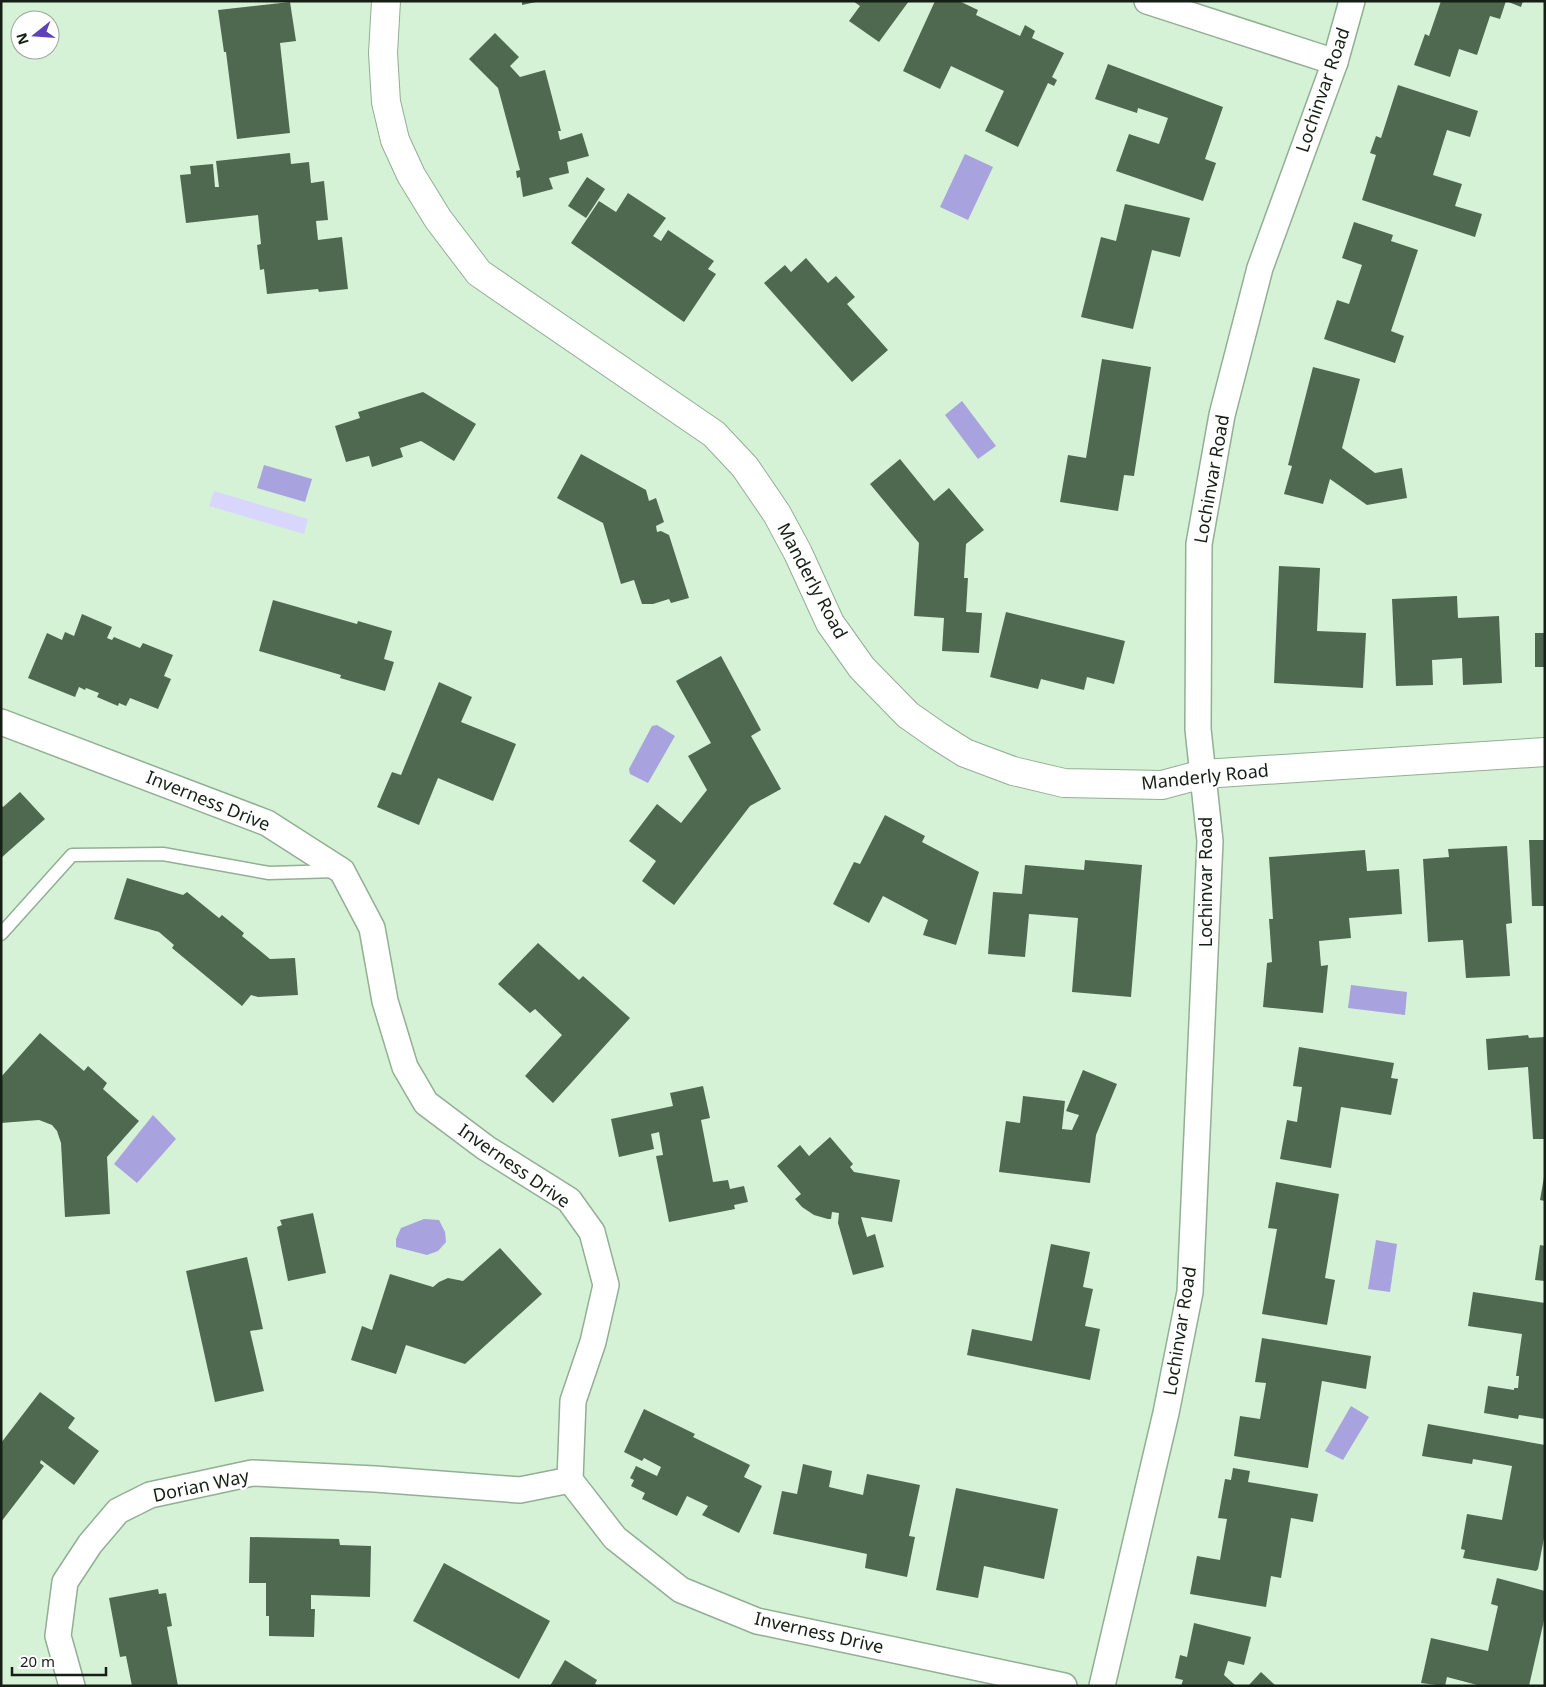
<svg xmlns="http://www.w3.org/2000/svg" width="1546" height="1687" font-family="'Noto Sans',sans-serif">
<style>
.green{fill:#d9d6fd}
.water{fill:#a8a2de}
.building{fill:#4f6951}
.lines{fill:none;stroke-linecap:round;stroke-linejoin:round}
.service-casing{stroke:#92ae94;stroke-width:15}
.minor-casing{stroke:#92ae94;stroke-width:28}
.tertiary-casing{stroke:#92ae94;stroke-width:30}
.service{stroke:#fff;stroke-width:12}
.minor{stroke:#fff;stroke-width:25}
.tertiary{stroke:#fff;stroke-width:28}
.labels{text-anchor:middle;stroke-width:5;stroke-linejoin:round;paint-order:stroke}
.street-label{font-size:18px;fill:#151f15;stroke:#fff}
</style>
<rect width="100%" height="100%" fill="#d5f2d6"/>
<polygon class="green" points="214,491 308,519 304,534 209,506"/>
<g class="water">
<polygon points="965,154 993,167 968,220 940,207"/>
<polygon points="962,401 996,446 978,459 945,415"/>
<polygon points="264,465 312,479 305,502 257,488"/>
<polygon points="657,725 675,736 648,783 630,774 629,769 652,726"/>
<polygon points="1351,985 1407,992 1405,1015 1348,1008"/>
<polygon points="153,1115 176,1139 137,1183 114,1164"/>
<polygon points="424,1219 439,1220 445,1232 446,1242 438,1251 427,1255 396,1247 396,1239 401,1228"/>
<polygon points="1376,1240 1397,1244 1390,1292 1368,1289"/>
<polygon points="1351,1406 1369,1417 1343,1460 1325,1451"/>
</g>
<g class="building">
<polygon points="522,1 536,1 536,2 522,5"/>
<polygon points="853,1 909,1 879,42 849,21 860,6"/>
<polygon points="935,1 959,1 978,10 976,15 1020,36 1025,25 1035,31 1032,38 1064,53 1052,77 1057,80 1054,86 1048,83 1018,147 985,131 1004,91 951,66 940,89 903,71"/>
<polygon points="1441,1 1506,1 1500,19 1490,16 1477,55 1459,49 1450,77 1414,65 1425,34 1429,36"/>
<polygon points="1506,1 1523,1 1521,7"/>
<polygon points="290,2 296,41 280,43 290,133 237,139 226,52 224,52 218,10"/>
<polygon points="495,33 519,57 510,66 520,77 545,70 561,131 558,131 560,140 582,133 589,156 567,162 569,173 549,178 553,189 523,197 520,177 517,178 516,171 520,170 498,88 469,59"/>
<polygon points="1108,64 1223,107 1205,159 1216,163 1203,201 1116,171 1129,134 1159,144 1168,118 1138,108 1137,113 1095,99"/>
<polygon points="1398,85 1478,111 1470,137 1447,130 1433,175 1462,184 1455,206 1482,214 1475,237 1362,200 1376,155 1370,153 1376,136 1381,138"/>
<polygon points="290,153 291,164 309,162 311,183 324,181 328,220 316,221 318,240 342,237 348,289 319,292 318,289 267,294 264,269 260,270 257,245 261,244 258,215 186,223 180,175 191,174 190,166 213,164 215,187 219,187 216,161"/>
<polygon points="587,177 605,189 586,218 568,206"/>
<polygon points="628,193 666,218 653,236 661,241 668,230 714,261 708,269 716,274 684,322 571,243 599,201 616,212"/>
<polygon points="1125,204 1190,218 1180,257 1152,250 1133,329 1081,317 1101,237 1116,241"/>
<polygon points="1354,222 1393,235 1391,241 1418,250 1391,331 1404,336 1395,363 1324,339 1337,300 1349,304 1362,265 1342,258"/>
<polygon points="806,258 828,283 836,276 855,297 847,304 888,350 852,382 764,283 785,265 791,272"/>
<polygon points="1102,359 1151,367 1134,476 1124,475 1118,511 1060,502 1068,455 1086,458"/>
<polygon points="1313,367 1360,379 1342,448 1375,473 1402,468 1407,498 1367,505 1330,479 1323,504 1284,494 1292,466 1288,465"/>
<polygon points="423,392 476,424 454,461 421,441 400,448 403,457 372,467 369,456 346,462 335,426 360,418 358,412"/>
<polygon points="581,454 646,490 649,501 656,498 664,522 656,526 657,532 661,531 669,535 689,598 671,603 669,599 653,604 642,604 634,580 621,584 603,523 557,498"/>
<polygon points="900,459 934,501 949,488 984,530 966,544 964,578 968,578 966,612 982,613 979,653 942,651 944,618 914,616 919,543 870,484"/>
<polygon points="1279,566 1320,568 1317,631 1366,633 1363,688 1274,683"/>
<polygon points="1457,596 1458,618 1499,616 1502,683 1463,685 1462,658 1432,660 1433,685 1396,686 1392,599"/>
<polygon points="273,600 357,624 358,621 392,631 384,659 394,662 385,691 340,678 341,675 259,651"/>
<polygon points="1006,612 1125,641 1114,684 1087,677 1084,690 1041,679 1038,689 990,677"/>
<polygon points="82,614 112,627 107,638 112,640 114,637 140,648 143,643 173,655 164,676 171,679 158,709 130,698 126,706 119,703 118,706 97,697 99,693 86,688 85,690 79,687 75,697 28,678 47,633 62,640 65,632 74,636"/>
<rect x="1535" y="633" width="10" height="34"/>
<polygon points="721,656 761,730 751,736 781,789 750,806 674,905 642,881 656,861 629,841 657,804 681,823 707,790 688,756 711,743 676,681"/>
<polygon points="439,682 472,697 461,722 516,744 493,801 438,778 419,825 377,807 392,772 401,775"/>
<polygon points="20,792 45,819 1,858 1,804 3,807"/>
<polygon points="885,815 925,836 922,842 979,872 956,945 923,935 928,920 883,896 869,923 833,904 854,862 860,864"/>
<polygon points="1529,840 1545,840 1545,906 1532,906"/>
<polygon points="1507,846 1512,923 1506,924 1510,976 1466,978 1463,940 1428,942 1423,859 1449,857 1448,849"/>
<polygon points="1365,850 1367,871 1399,869 1402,914 1349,918 1351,938 1319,941 1321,966 1328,965 1323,1013 1263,1007 1267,963 1272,962 1269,919 1273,919 1269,857"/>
<polygon points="1085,860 1142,865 1131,997 1072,992 1078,918 1029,914 1025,957 988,954 993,892 1022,894 1025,865 1084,870"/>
<polygon points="127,878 183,895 187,892 219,918 222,915 244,933 242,936 270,959 295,958 298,995 258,997 251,995 242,1006 172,948 174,945 159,932 114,919"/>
<polygon points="538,943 579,980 583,976 630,1018 553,1103 525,1076 562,1035 535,1009 530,1013 498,984"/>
<polygon points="40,1033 84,1071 88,1066 107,1083 103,1089 139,1121 107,1157 110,1214 65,1217 61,1143 57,1131 52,1125 39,1120 1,1123 1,1077"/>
<polygon points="1528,1035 1529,1038 1545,1037 1545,1139 1533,1139 1528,1067 1488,1070 1486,1039"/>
<polygon points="1299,1047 1394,1063 1391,1078 1398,1079 1391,1115 1341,1107 1331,1168 1280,1159 1287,1120 1297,1122 1302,1087 1293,1086"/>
<polygon points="1083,1070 1117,1084 1096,1135 1090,1183 999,1172 1006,1121 1020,1123 1023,1096 1065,1101 1062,1129 1072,1130 1079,1115 1066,1111"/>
<polygon points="703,1086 710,1118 701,1120 713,1182 728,1180 730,1189 744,1186 748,1202 734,1205 735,1209 669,1222 656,1156 663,1155 659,1132 651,1134 654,1149 619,1157 611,1119 673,1106 670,1093"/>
<polygon points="830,1137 853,1164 850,1167 854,1172 900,1180 892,1222 861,1217 867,1237 875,1234 884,1267 853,1275 838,1223 839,1213 832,1212 831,1219 828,1219 814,1215 802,1207 795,1199 801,1194 777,1166 800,1145 809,1156"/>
<polygon points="1544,1177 1545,1177 1545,1201 1540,1200"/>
<polygon points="1276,1182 1339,1194 1325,1278 1335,1280 1327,1325 1262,1314 1277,1229 1268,1228"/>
<polygon points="313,1213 326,1273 288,1281 277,1227 282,1225 280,1220"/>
<polygon points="1051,1244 1090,1252 1083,1287 1093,1289 1085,1326 1100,1329 1090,1380 967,1355 972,1329 1032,1341"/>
<polygon points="1540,1245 1545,1246 1545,1281 1535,1280"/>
<polygon points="500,1248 542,1294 465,1364 406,1345 396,1374 351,1360 362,1326 372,1330 390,1274 433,1287 439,1282 448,1278 463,1281"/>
<polygon points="247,1257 263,1329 250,1331 264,1391 215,1402 186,1271"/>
<polygon points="1473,1292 1545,1303 1545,1419 1519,1415 1518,1419 1484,1413 1488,1386 1514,1390 1514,1388 1518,1388 1519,1376 1516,1376 1522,1334 1468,1326"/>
<polygon points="1262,1338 1371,1356 1366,1389 1322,1381 1308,1468 1234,1456 1240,1416 1260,1419 1266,1383 1255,1382"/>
<polygon points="40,1392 75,1418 68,1428 99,1451 74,1485 41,1460 40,1463 44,1466 1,1522 1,1443"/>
<polygon points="644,1409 695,1434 693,1437 750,1465 744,1477 762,1486 739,1533 702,1515 708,1506 687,1496 677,1516 642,1499 645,1493 631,1486 634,1480 630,1478 636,1466 657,1476 661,1467 644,1458 642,1461 624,1452"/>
<polygon points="1428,1424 1545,1445 1545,1533 1538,1569 1536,1571 1463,1558 1465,1550 1461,1549 1467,1514 1502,1520 1512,1466 1473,1459 1472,1464 1422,1456"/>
<polygon points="803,1464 832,1471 829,1487 863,1495 867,1474 920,1485 909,1536 915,1537 907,1577 865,1568 867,1554 773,1534 782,1491 797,1494"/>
<polygon points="1233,1468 1250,1471 1248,1482 1318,1494 1313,1522 1291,1518 1281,1578 1271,1576 1266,1607 1190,1594 1197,1556 1220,1560 1227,1519 1218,1518 1225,1479 1231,1480"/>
<polygon points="956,1488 1058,1509 1044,1579 984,1566 978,1598 936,1590"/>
<polygon points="250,1537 339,1539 340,1545 371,1546 370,1597 311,1595 311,1609 315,1609 314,1637 269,1636 269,1616 266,1616 266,1583 249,1583"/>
<polygon points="444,1563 550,1621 519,1679 413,1621"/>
<polygon points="1497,1578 1545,1591 1545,1616 1529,1686 1481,1686 1447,1677 1445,1686 1421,1683 1431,1638 1488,1651 1498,1606 1491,1604"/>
<polygon points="158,1589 159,1594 166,1593 172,1626 167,1627 178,1686 132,1686 126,1656 120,1657 109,1598"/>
<polygon points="1194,1623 1251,1637 1244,1665 1228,1661 1224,1675 1236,1686 1181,1686 1183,1680 1175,1678 1180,1655 1187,1657"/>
<polygon points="565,1660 597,1680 595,1684 598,1686 550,1686"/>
<polygon points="1261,1672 1276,1686 1248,1686"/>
</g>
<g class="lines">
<g class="service-casing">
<polyline id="service" points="1,934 72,855 163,854 269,873 337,871"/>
</g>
<g class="minor-casing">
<g id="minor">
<polyline points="1147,1 1335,62"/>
<polyline points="1,722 267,823 342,871 372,928 385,1001 405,1067 426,1103 486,1148 569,1200 592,1232 606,1285 593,1342 573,1401 570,1480 615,1538 681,1590 757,1621 1064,1686"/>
<polyline points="72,1686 58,1636 65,1582 90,1544 118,1511 150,1495 252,1473 375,1479 520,1490 570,1480"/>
<polyline points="1102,1686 1166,1413 1190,1292 1210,841 1198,729 1199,544 1222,415 1260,268 1335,62 1352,1"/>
</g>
</g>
<g class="tertiary-casing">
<polyline id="tertiary" points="386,1 383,53 386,102 395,140 411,175 438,219 479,273 714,434 745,467 777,514 798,553 830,623 862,668 908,715 938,736 965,753 1013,771 1064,783 1162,785 1203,774 1545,752"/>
</g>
<use href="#service" class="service"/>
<use href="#minor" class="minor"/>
<use href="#tertiary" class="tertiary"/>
</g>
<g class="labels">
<g class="street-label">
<text transform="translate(1323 90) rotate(-71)" y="6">Lochinvar Road</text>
<text transform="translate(1212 479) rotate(-80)" y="6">Lochinvar Road</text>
<text transform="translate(812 581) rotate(62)" y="6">Manderly Road</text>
<text transform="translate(1205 777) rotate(-6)" y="6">Manderly Road</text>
<text transform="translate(208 801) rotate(22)" y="6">Inverness Drive</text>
<text transform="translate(1206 882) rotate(-90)" y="6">Lochinvar Road</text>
<text transform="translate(514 1166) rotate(35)" y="6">Inverness Drive</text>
<text transform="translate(1180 1331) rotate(-81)" y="6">Lochinvar Road</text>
<text transform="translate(201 1486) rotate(-12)" y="6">Dorian Way</text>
<text transform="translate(819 1633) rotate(13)" y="6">Inverness Drive</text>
</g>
</g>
<rect width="1546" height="1687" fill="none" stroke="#151f15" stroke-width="5"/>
<g transform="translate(35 35) rotate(253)"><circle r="24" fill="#ffffff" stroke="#a1a5a1"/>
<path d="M0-4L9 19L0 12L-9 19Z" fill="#5e41ba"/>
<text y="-8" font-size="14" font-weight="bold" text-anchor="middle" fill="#151f15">N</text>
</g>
<path d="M12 1667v8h94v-8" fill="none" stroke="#151f15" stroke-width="2.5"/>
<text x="20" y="1667" font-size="15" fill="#151f15" stroke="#ffffff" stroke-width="4" paint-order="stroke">20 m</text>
</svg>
